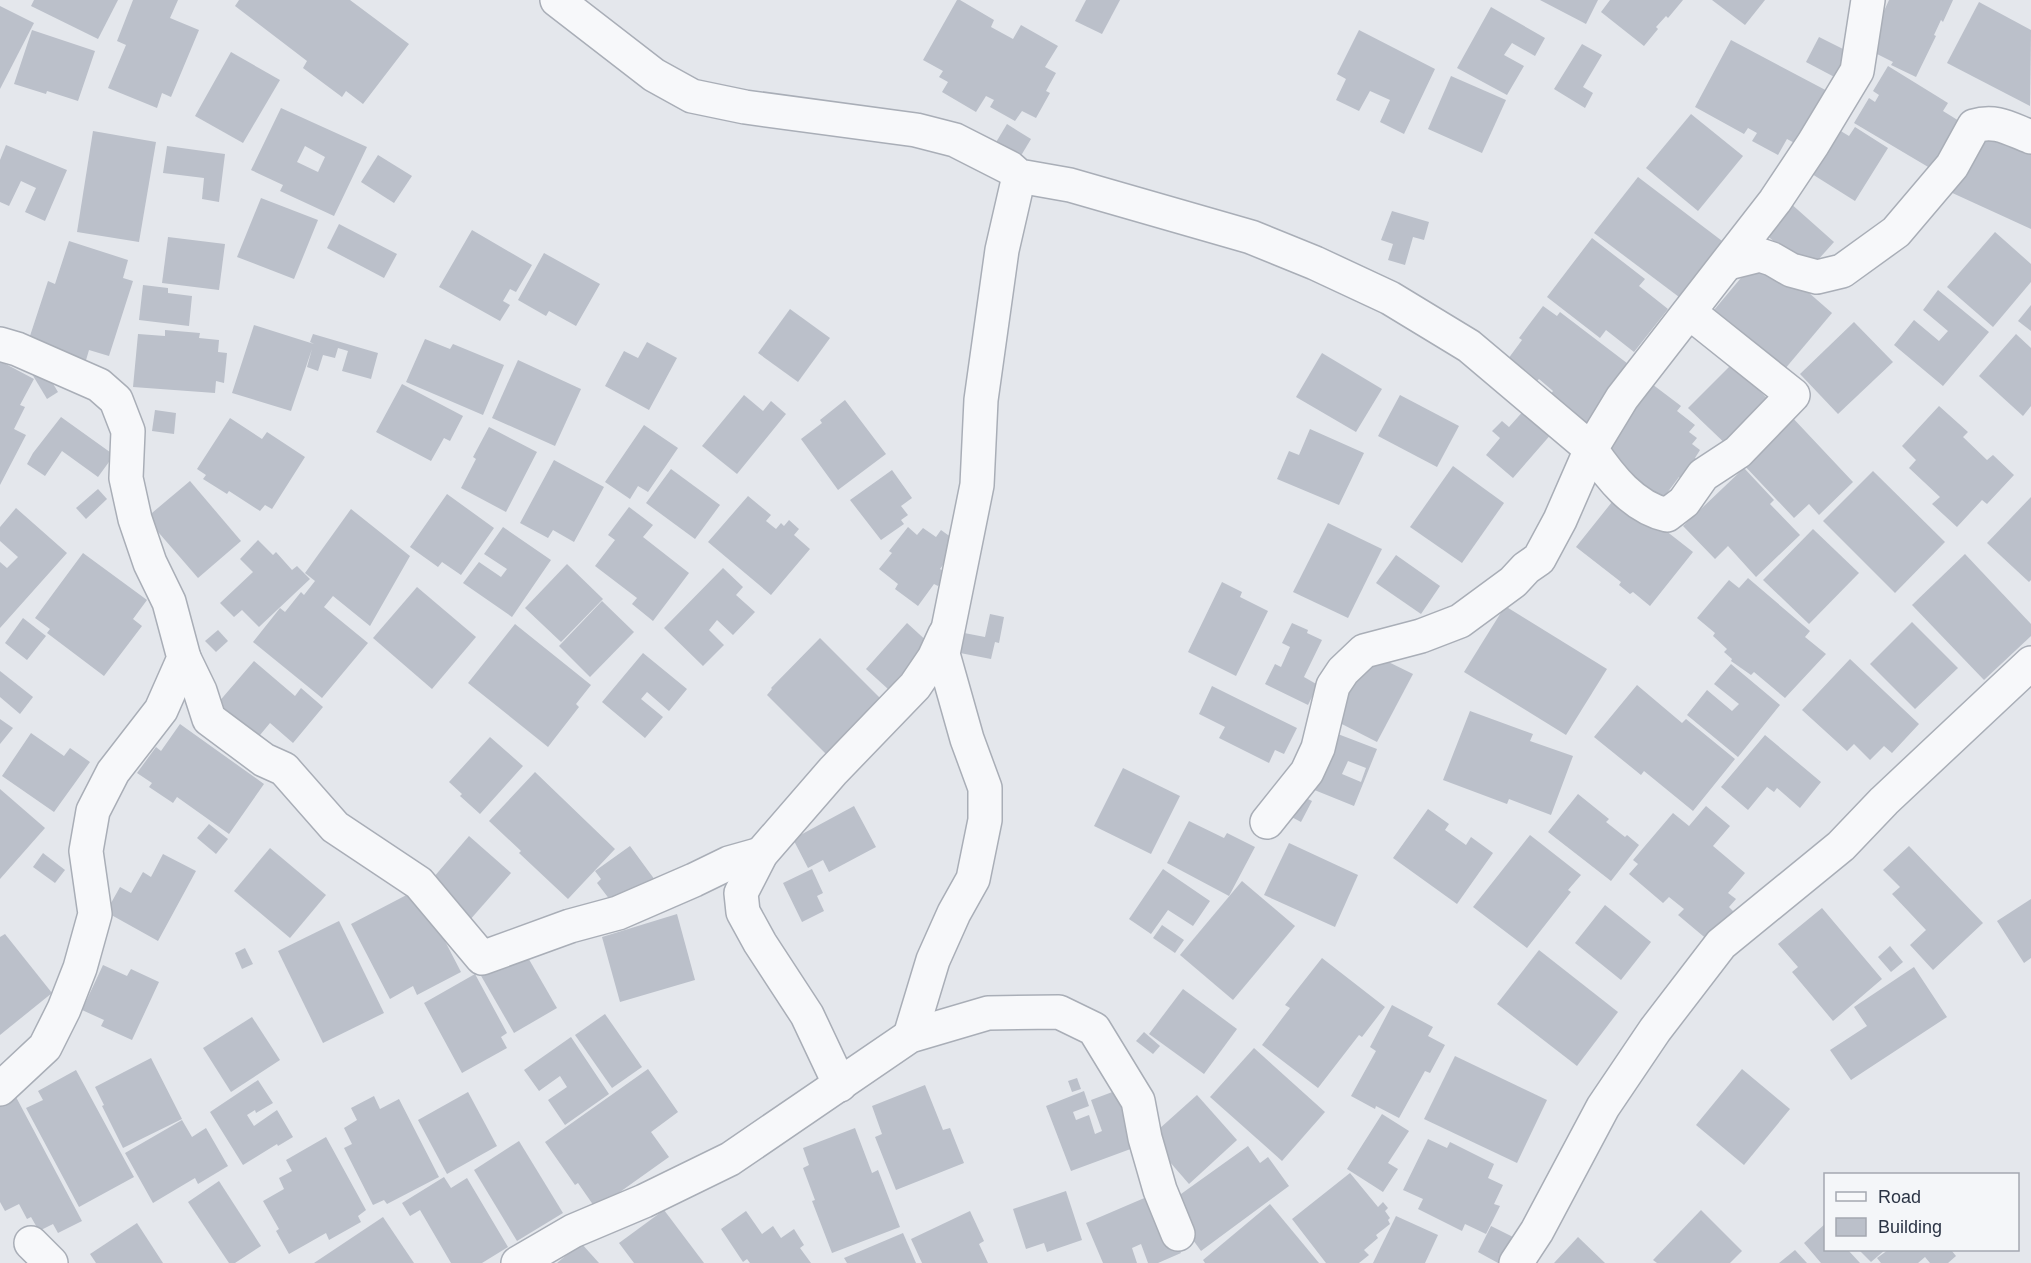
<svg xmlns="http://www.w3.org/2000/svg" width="2031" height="1263" font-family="Helvetica,sans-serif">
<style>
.building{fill:#bbc0ca;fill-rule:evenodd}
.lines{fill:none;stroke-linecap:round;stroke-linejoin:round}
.street-casing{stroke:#a9aeb7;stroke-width:36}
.street{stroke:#f7f8fa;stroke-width:33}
</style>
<rect width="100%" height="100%" fill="#e4e7ec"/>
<g class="building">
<polygon points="34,0 118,0 98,39 31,6"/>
<polygon points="133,0 178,0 170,18 199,30 171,97 162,93 157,108 108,88 126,45 117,41"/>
<polygon points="239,0 350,0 409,44 363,104 346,91 342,97 303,68 307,61 235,6"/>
<polygon points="957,0 960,0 994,20 991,27 1013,39 1021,25 1058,46 1045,67 1056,73 1046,91 1050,93 1036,118 1022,111 1015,121 990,107 994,100 986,96 976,112 942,92 948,82 939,77 943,71 923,60"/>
<polygon points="1086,0 1120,0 1102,34 1075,21"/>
<polygon points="1540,0 1598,0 1586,24"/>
<polygon points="1610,0 1683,0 1668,18 1666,16 1656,27 1658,29 1644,46 1601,12"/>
<polygon points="1712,0 1765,0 1745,25"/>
<polygon points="1889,0 1953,0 1943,22 1941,20 1934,35 1936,36 1916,77 1891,65 1893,62 1869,50 1882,23 1879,22"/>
<polygon points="1979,2 2031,30 2030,106 1947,63"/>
<polygon points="0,6 34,23 0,89"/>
<polygon points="1491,7 1545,38 1535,56 1512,43 1504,55 1524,66 1507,95 1457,68"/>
<polygon points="32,30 95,51 78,101 47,91 46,94 14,84"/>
<polygon points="1359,30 1435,69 1404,134 1380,122 1390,100 1370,91 1359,111 1336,100 1346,79 1337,74"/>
<polygon points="1819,37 1855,55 1842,81 1806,62"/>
<polygon points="1731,40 1833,94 1804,148 1787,139 1778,155 1752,141 1757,133 1748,128 1744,134 1695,107"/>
<polygon points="1582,44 1602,55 1583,87 1593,93 1585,108 1554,89"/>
<polygon points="231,52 280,80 243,143 195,116"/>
<polygon points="1888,66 1948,103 1943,111 1964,124 1940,174 1854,123 1869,98 1875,102 1879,95 1873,91"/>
<polygon points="1451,76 1506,100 1482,153 1428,129"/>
<path d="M281 108 367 147 334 216 280 191 283 185 251 170ZM305 146 325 157 318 172 297 162Z"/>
<polygon points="1691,114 1743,156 1698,211 1646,168"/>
<polygon points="1007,124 1031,139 1019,159 995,144"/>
<polygon points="1834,127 1849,136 1855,127 1888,148 1855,201 1804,169"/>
<polygon points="1977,129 2031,154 2031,229 1948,191"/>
<polygon points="93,131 156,142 139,242 77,232"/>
<polygon points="6,145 67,170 45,221 25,212 36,188 21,181 9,206 0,202 0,160"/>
<polygon points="167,146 225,154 219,202 202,199 204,178 163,173"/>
<polygon points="378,155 412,176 394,203 361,182"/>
<polygon points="1638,177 1730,247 1687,303 1594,233"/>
<polygon points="261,198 318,220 294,279 237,257"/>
<polygon points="1789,202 1834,242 1808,271 1763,232"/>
<polygon points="1392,211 1429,222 1424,240 1413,237 1405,265 1388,260 1393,244 1381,240"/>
<polygon points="339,224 397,254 384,278 327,248"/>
<polygon points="472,230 532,265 516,292 510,289 503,301 510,305 500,321 439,287"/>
<polygon points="1995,232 2031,264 2031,282 1993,327 1947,287"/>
<polygon points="168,237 225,244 219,290 162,283"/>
<polygon points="1592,238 1645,279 1639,286 1668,309 1634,352 1606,330 1600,338 1547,297"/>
<polygon points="69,241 128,260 123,278 133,281 109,356 89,350 84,367 28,342 48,281 55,284"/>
<polygon points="544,253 600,284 576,326 549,311 546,316 518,300"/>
<polygon points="1756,260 1776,264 1832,313 1779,376 1709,316"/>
<polygon points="143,285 168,288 168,293 192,296 189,326 139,320"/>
<polygon points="1938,290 1989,332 1943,386 1894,345 1914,320 1939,341 1948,331 1923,310"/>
<polygon points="2031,305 2031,331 2018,321"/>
<polygon points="1543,306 1557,316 1560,312 1636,370 1590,431 1548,398 1553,391 1539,379 1537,381 1508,359 1522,340 1519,338"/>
<polygon points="790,309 830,338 798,382 758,353"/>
<polygon points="1854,322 1893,362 1838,414 1800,374"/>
<polygon points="254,325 314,344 310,342 313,334 378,353 371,379 342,371 348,351 338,348 335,358 323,355 318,371 307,367 312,349 291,411 232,393"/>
<polygon points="165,330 200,333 199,338 219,340 218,352 227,353 224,383 216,381 215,393 133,387 138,334 165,336"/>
<polygon points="2016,334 2031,348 2031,406 2023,416 1979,376"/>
<polygon points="425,339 450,349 453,344 504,365 483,415 406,382"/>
<polygon points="647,342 677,358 649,410 605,386 624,351 638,358"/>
<polygon points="1322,353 1382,389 1356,432 1296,397"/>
<polygon points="518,360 581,389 555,446 492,418"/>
<polygon points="0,361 34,379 20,405 25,407 14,429 26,435 0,485"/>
<polygon points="1732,364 1775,406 1732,450 1688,408"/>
<polygon points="43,367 58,392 47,399 32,374"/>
<polygon points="1648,381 1681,406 1677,411 1695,425 1689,432 1697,438 1692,444 1700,450 1695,458 1700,463 1685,482 1679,477 1661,501 1598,446"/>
<polygon points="402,384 463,416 450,441 444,438 431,461 376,432"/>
<polygon points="744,395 763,411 771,401 786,414 737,474 702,446"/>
<polygon points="1400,395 1459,426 1437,467 1378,436"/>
<polygon points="845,400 886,454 838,490 801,439 822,423 820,420"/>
<polygon points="1939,406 1968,432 1963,437 1987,460 1993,455 2014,475 1987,504 1982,500 1957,527 1932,504 1940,497 1909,468 1916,460 1902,446"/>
<polygon points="1526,408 1553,432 1513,478 1486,455 1500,438 1492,431 1502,421 1509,427"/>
<polygon points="155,410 176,413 174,434 152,431"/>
<polygon points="1790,415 1853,482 1819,515 1809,504 1794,518 1741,462"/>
<polygon points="61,417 114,455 98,477 62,451 45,476 27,464 33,453"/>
<polygon points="230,418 262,439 267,432 305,457 272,509 265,505 260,511 229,491 227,494 203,479 206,475 197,469"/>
<polygon points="644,425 678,448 648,492 638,486 630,499 605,482"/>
<polygon points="489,427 537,452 506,512 461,488 476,459 473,457"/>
<polygon points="1310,429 1364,453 1339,505 1277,479 1289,451 1299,455"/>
<polygon points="554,460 604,487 574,542 553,530 548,538 520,523"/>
<polygon points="1453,466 1504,503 1462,563 1410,527"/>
<polygon points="1744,468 1774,500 1770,504 1800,535 1756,577 1728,546 1715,559 1683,526"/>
<polygon points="671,469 720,505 695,539 646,503"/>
<polygon points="892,470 912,498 901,506 908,515 901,520 904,524 881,540 850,500"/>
<polygon points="1873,471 1945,542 1895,593 1823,521"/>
<polygon points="190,481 241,541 198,578 146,518"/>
<polygon points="98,489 107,499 86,519 76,508"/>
<polygon points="447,494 494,528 461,575 442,562 438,567 410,547"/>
<polygon points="748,496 771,515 766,521 776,529 781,523 784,526 789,520 799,529 794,535 810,549 771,595 708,542"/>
<polygon points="1616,497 1647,516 1693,552 1650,606 1633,592 1630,594 1619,585 1621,582 1576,547"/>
<polygon points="2031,497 2031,580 2029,582 1987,543"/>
<polygon points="629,507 653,525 643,537 689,573 653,621 632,604 637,598 595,566 615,540 608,535"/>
<polygon points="16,508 67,553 0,628 0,562 7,568 18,557 0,541 0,527"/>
<polygon points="351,509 410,556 370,626 333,596 324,607 368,643 322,698 253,642 280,608 285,612 301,592 304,595 315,581 305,573"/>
<polygon points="1328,523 1382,549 1348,618 1293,592"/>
<polygon points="503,527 551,560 512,617 463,583 479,562 501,577 507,569 484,554"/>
<polygon points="908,527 917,535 923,528 936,537 941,530 959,543 940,569 947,574 938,586 934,584 918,606 895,589 898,584 879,569 892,553 889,551"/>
<polygon points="1813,529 1859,573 1809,624 1763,580"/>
<polygon points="258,540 273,555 276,552 292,570 297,566 310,579 259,627 242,610 234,617 220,603 253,572 240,559"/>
<polygon points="83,553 147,600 133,619 142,626 104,676 47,633 50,629 35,618"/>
<polygon points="1965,554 2031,624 2031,636 1984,680 1912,605"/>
<polygon points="1396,555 1440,586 1421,614 1376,583"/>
<polygon points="567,564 603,599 561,642 525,608"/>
<polygon points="723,568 743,587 736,595 755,612 733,635 717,620 709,630 724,645 703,666 664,628"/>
<polygon points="1748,578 1810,631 1805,637 1826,654 1785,698 1754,672 1751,675 1731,661 1732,659 1724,652 1727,649 1713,636 1715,633 1697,618 1729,580 1739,588"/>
<polygon points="1222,582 1242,592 1240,597 1268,611 1236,676 1188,652"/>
<polygon points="417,587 476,637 432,689 373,638"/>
<polygon points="602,601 634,632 590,677 559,646"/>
<polygon points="1505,606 1607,669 1566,735 1464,672"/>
<polygon points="990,614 1004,617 999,643 995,642 991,659 955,652 959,632 985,637"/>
<polygon points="23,618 46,636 27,660 5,643"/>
<polygon points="1912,622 1958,668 1915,709 1870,664"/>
<polygon points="907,623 930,644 888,689 866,669"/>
<polygon points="1292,623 1308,630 1307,633 1322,640 1304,677 1318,685 1308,705 1265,684 1275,664 1281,667 1290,647 1282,643"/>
<polygon points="515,624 591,685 576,704 579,707 548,747 468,683"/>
<polygon points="218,630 228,641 216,652 205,641"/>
<polygon points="820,638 889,707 834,762 767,695 772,689 771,688"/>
<polygon points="1368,652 1413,674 1377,742 1334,720"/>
<polygon points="643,653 687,689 669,711 647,692 641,699 663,717 645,738 602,702"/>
<polygon points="1850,659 1919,724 1892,753 1884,746 1870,760 1854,744 1847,751 1802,710"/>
<polygon points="254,661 295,696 301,688 323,707 293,743 270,723 251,746 211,711"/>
<polygon points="1731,664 1780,705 1738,757 1687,715 1707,690 1732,711 1739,704 1714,684"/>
<polygon points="0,671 33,697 20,714 0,697"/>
<polygon points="1637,685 1682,723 1686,719 1735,759 1693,811 1644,771 1641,775 1594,737"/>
<polygon points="1212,686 1297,728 1284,754 1275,750 1269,763 1219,738 1225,727 1199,714"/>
<polygon points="1470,711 1533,734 1530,741 1573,756 1551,815 1509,799 1507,804 1443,780"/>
<polygon points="0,719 13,728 0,744"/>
<polygon points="180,724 264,784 229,834 177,797 173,803 149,787 152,783 137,773 156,747 161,751"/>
<path d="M1330 731 1377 749 1354 806 1307 787ZM1348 761 1366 768 1361 782 1342 774Z"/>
<polygon points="31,733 64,756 70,748 90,762 54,812 2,776"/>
<polygon points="1765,735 1821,782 1800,808 1777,788 1774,792 1767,787 1748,810 1721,787"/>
<polygon points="490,737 523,766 480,814 460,796 462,794 449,782"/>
<polygon points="1123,768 1180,796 1151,854 1094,826"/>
<polygon points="535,772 615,849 568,899 519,853 521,851 489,821"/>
<polygon points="0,789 45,828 0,879"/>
<polygon points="1296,793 1312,801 1301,822 1284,813"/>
<polygon points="1578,794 1609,819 1606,822 1625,837 1627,835 1639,845 1611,881 1548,832"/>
<polygon points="854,806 876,847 829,872 823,860 808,868 793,839"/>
<polygon points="1706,806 1730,826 1713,846 1745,873 1728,893 1736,899 1729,907 1734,912 1709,941 1678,915 1684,909 1669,897 1663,903 1629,874 1638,864 1633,860 1673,813 1689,826"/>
<polygon points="1428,809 1449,824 1445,830 1466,845 1471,837 1493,853 1457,904 1393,858"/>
<polygon points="1189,821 1224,838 1227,833 1255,847 1229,896 1167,863"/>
<polygon points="209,824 228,839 216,854 197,838"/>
<polygon points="1530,835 1581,875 1568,890 1571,892 1527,948 1473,907"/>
<polygon points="469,836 511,873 469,921 427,885"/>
<polygon points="1289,843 1358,875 1335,927 1264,895"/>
<polygon points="630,846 655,880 617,909 597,883 601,879 595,871"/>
<polygon points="1909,846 1983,923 1933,970 1910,945 1926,930 1892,894 1900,887 1883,870"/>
<polygon points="270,848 326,895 290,938 234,891"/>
<polygon points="43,853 65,870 55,883 33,867"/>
<polygon points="163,854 196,871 158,941 106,912 120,887 131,893 143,872 151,877"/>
<polygon points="812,869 823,893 817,896 824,911 802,922 783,883"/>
<polygon points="1163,869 1210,901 1193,926 1168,910 1151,934 1129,919"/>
<polygon points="1242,881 1295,926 1233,1000 1180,955"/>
<polygon points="418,889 461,972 417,995 413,986 390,999 351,924"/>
<polygon points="2031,899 2031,958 2024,963 1997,921"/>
<polygon points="1605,905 1651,942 1621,980 1575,943"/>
<polygon points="1822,908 1882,979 1833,1021 1792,972 1798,967 1778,944"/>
<polygon points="677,914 695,980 620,1002 602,937"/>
<polygon points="339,921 384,1013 323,1043 278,951"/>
<polygon points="1162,925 1184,940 1175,953 1153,938"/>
<polygon points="5,934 52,993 0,1035 0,937"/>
<polygon points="1890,946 1903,962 1891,972 1878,957"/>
<polygon points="245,948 253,964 242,969 235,953"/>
<polygon points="523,949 557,1008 514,1033 480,974"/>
<polygon points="1539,950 1618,1012 1577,1066 1497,1004"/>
<polygon points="1322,958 1385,1007 1362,1037 1359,1035 1318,1088 1262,1045 1290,1008 1285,1005"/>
<polygon points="103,965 127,976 131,969 159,982 132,1040 101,1026 104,1020 82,1010"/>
<polygon points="1914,967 1947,1017 1851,1080 1830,1050 1867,1026 1854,1007"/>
<polygon points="475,974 507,1033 501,1037 507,1048 462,1073 424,1003"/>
<polygon points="1183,989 1237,1029 1204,1074 1149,1034"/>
<polygon points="1392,1005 1433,1027 1428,1036 1445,1045 1430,1073 1425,1071 1399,1118 1376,1106 1375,1109 1351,1096 1376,1051 1370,1047"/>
<polygon points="605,1014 642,1067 612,1088 575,1035"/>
<polygon points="252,1017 280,1060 231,1092 203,1048"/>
<polygon points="1144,1032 1160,1046 1153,1054 1136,1041"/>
<polygon points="571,1037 609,1094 565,1125 548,1100 567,1087 560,1076 539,1091 524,1070"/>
<polygon points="1254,1048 1325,1112 1282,1161 1210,1097"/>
<polygon points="1455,1056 1547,1100 1517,1163 1424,1119"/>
<polygon points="151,1058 182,1119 123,1148 102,1106 104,1105 95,1087"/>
<polygon points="648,1069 678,1112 651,1132 669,1157 596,1209 578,1183 575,1185 545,1142"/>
<polygon points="1742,1069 1790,1109 1744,1165 1696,1125"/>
<polygon points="76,1070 134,1177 79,1207 26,1108 43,1100 38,1091"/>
<polygon points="1077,1078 1081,1089 1072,1092 1068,1081"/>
<polygon points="258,1080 273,1103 256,1113 255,1110 247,1115 254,1126 277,1110 293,1137 278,1146 277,1144 243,1165 210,1112"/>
<polygon points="925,1085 943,1130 950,1128 964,1163 896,1190 875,1137 882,1134 872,1106"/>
<polygon points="1084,1091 1089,1106 1073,1112 1076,1120 1089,1115 1095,1134 1102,1131 1091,1100 1115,1091 1136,1147 1071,1171 1046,1106"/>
<polygon points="468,1092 497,1146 447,1174 418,1120"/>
<polygon points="1197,1095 1237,1140 1189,1184 1149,1138"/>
<polygon points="374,1096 380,1109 399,1099 439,1177 387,1204 384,1200 373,1205 344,1148 352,1144 344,1128 357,1120 351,1108"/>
<polygon points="16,1097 82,1221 58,1233 53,1224 39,1231 31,1217 27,1219 19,1204 5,1211 0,1202 0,1106"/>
<polygon points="1382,1114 1409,1131 1388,1163 1398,1169 1383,1192 1347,1169"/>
<polygon points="182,1120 192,1137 206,1128 228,1166 198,1184 195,1178 153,1203 125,1153"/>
<polygon points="855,1128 872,1173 878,1170 900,1227 832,1253 812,1201 815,1200 803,1168 809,1165 803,1148"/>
<polygon points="326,1137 366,1210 358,1216 361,1222 329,1240 326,1233 289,1254 276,1231 279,1229 263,1201 284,1189 279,1178 292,1171 286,1160"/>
<polygon points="1428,1139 1447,1148 1450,1142 1494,1164 1488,1178 1503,1185 1494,1204 1500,1206 1486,1234 1465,1224 1462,1231 1418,1209 1423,1199 1403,1190"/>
<polygon points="519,1141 563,1213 517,1241 474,1170"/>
<polygon points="1248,1146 1260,1163 1268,1157 1289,1186 1201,1251 1167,1204"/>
<polygon points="1350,1173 1378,1207 1383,1202 1388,1208 1385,1211 1390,1218 1388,1220 1390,1224 1376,1235 1378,1238 1364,1250 1369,1255 1359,1263 1326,1263 1292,1219"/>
<polygon points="444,1177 451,1188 467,1178 508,1247 482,1263 451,1263 420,1210 410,1216 402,1203"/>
<polygon points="219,1181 261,1246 235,1263 229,1263 188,1202"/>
<polygon points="1066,1191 1082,1240 1047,1252 1044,1243 1026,1249 1013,1209"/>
<polygon points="1156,1193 1181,1253 1158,1263 1148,1263 1141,1244 1132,1248 1137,1263 1103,1263 1086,1223"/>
<polygon points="1270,1204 1319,1263 1205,1263 1203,1260"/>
<polygon points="664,1210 704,1263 634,1263 619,1243"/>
<polygon points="1701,1210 1742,1251 1730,1263 1657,1263 1653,1260"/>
<polygon points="746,1211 762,1234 773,1226 781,1238 794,1229 804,1245 800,1248 811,1263 750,1263 747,1259 743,1262 721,1229"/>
<polygon points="970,1211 984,1241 979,1244 988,1263 922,1263 911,1239"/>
<polygon points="1396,1216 1438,1235 1425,1263 1373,1263"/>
<polygon points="383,1217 414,1263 314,1263"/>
<polygon points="137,1223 163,1263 96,1263 90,1254"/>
<polygon points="1826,1223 1826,1250 1848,1250 1860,1263 1821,1263 1804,1243"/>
<polygon points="1491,1226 1519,1240 1507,1263 1498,1263 1478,1252"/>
<polygon points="903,1233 916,1263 847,1263 844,1258"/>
<polygon points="1578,1237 1605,1263 1554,1263"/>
<polygon points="581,1243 599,1263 557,1263"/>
<polygon points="1795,1250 1807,1263 1779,1263"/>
<polygon points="1859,1250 1885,1250 1871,1262"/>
<polygon points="1888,1250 1951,1250 1956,1256 1948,1263 1930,1263 1925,1257 1918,1263 1881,1263 1877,1258"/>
</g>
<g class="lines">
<g class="street-casing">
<g id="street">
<polyline points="557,0 654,75 692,96 745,107 916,130 955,140 1010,168 1019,176 1070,185 1251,237 1315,263 1390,298 1469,346 1591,449 1560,520 1539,559 1526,568 1513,582 1460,621 1421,636 1364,651 1343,671 1333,686 1318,748 1307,772 1267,822"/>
<path d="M1728 263 1760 255 1772 259 1791 270 1817 277 1842 271 1896 232 1952 166 1974 126C1996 119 2010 129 2031 137"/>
<path d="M1689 312 1793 395 1738 452 1703 475 1684 502 1667 515C1633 507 1610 477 1591 449L1622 398 1775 201 1813 144 1857 71 1868 0"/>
<polyline points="0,344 17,349 99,385 116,400 128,431 126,478 135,519 150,563 169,602 184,658 161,710 113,772 93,811 86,851 95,914 80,968 64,1009 45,1047 0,1089"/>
<polyline points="184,658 200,691 209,719 264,760 284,769 335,827 419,883 482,958 570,926 618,913 694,880 729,863 761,854"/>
<polyline points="910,1036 933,960 954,913 973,879 985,820 985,788 967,739 943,654 977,485 981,400 1002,250 1019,176"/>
<polyline points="840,1085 807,1015 760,943 743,912 741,893 761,854 833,771 915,686 934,658 945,634"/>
<polyline points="31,1243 51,1263"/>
<polyline points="518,1263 573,1231 644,1201 730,1159 910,1036 988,1013 1059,1012 1094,1029 1138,1101 1145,1138 1160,1190 1178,1234"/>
<polyline points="1516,1263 1537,1231 1603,1107 1655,1030 1721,944 1841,846 1884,801 2031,663"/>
</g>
</g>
<use href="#street" class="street"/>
</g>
<rect x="1824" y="1173" width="195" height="78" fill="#f4f6f9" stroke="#a4a8b1" stroke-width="1.5"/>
<rect x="1836" y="1192" width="30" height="9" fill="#f7f8fa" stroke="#a4a8b1" stroke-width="1.5"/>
<text x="1878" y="1203" font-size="18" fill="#2b3445">Road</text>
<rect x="1836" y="1218" width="30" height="18" fill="#bbc0ca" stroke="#a4a8b1" stroke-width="1.5"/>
<text x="1878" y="1233" font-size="18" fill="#2b3445">Building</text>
</svg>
